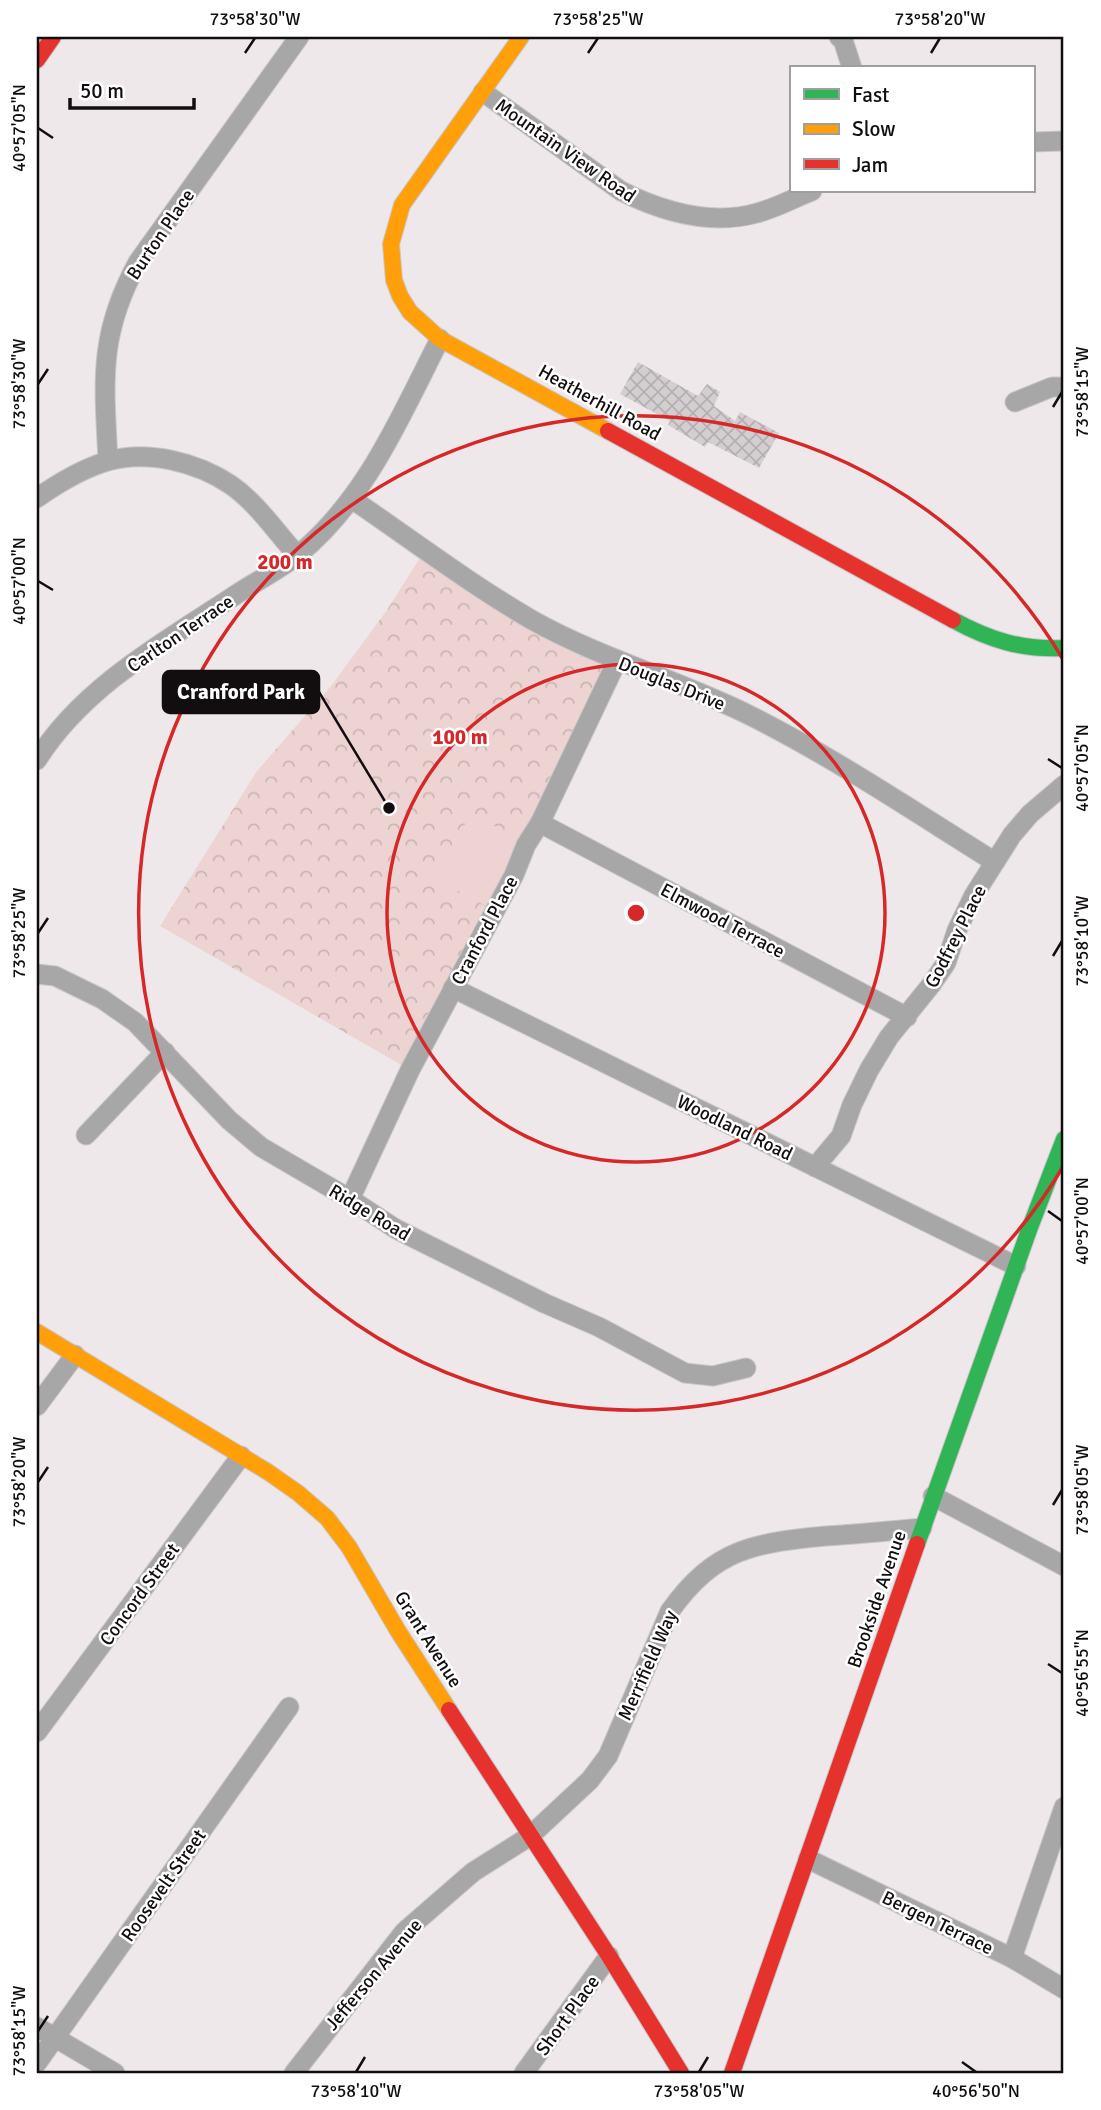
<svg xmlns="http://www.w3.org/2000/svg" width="1101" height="2110" font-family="Signika,sans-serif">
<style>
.forest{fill:url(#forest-crowns)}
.garden{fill:#edd4d3}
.building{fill:url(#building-cross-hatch)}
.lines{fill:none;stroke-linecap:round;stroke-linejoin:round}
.street-casing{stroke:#cac6c8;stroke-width:21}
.fast-casing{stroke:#cac6c8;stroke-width:18}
.slow-casing{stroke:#cac6c8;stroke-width:18}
.jam-casing{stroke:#cac6c8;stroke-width:18}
.street{stroke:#a8a7a8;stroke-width:19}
.fast{stroke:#30b455;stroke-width:16}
.slow{stroke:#ff9f0a;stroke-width:16}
.jam{stroke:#e5322d;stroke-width:16}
.ticks{fill:none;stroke:#120e10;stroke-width:2.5}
.ring{fill:none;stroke:#d62828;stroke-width:3.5}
.labels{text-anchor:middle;stroke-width:5;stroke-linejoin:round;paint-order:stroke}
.street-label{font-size:19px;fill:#120e10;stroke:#fff}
.centre{fill:#d62828;stroke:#fff;stroke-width:3.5}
.ring-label{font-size:21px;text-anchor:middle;font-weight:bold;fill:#d62828;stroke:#fff;stroke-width:5;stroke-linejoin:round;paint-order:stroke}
.leader{fill:none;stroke:#120e10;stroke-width:2.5}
.callout-dot{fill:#120e10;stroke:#fff;stroke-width:2.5}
.callout{fill:#120e10;stroke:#120e10;stroke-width:2.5}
.callout-label{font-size:21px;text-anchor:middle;font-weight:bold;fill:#fff}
.neatline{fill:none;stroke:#120e10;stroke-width:2.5}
.ticks-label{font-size:18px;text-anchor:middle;fill:#120e10}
</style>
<defs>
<pattern id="forest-crowns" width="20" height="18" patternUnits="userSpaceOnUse" patternTransform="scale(1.75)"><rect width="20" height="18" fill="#edd4d3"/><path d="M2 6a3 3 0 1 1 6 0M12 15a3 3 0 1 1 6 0" fill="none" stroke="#cab5b4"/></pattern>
<pattern id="building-cross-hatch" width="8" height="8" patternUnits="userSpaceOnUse" patternTransform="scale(1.75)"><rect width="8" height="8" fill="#d3ced0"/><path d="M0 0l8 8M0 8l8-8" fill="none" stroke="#b4b0b2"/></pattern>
</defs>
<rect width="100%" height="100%" fill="#eee8eb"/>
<polygon class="forest" points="425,550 617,661 410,1070 160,926 257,771 331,686 387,610"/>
<polygon class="garden" points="472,812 526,845 495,911 434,877"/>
<polygon class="building" points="638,362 698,396 707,384 720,392 714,406 735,421 740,412 779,433 759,468 708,442 705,447 668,425 670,421 620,394"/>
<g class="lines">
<g class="street-casing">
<g id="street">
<polyline points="839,37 843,40 852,68"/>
<path d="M483 92 621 191C663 212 710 226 757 213 776 208 794 198 812 191"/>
<polyline points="1033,142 1064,141"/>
<polyline points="1015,402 1052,387 1064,387"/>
<path d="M108 461C104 381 98 335 138 262L299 37"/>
<path d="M37 498C57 484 84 468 108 461 148 450 197 462 231 485 257 503 276 532 297 555"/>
<path d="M352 499C412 540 470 584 532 620 600 658 675 679 745 713 832 756 913 811 995 862"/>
<path d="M37 760C84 685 168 640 240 592 259 580 280 569 298 555 367 498 400 417 440 339"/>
<polyline points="540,823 907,1017"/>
<polyline points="37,974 55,976 102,999 135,1022 229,1120 261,1147 350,1199 396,1229 544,1303 599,1327 685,1373 713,1376 746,1368"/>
<polyline points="453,988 1016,1266"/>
<polyline points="86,1135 165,1052"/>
<polyline points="815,1167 841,1136 852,1105 869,1070 889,1037 931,985 946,963 957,930 974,895 1012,835 1030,814 1064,785"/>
<polyline points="350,1199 410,1070 514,875 526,845 540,823 617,661"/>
<polyline points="37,1406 75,1355"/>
<polyline points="933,1496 1064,1566"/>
<polyline points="37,1732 241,1456"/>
<polyline points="808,1859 1012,1958 1064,1989"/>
<polyline points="1012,1958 1064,1807"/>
<polyline points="37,2027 115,2073"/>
<polyline points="37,2063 289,1707"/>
<path d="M294 2073 404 1932 473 1872 530 1836 590 1780 608 1756 670 1611C715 1548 754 1543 826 1536 858 1534 890 1531 922 1528"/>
<polyline points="524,2073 609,1956"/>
</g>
</g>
<g class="fast-casing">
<g id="fast">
<path d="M953 620C990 640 1021 650 1064 648"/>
<polyline points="917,1544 1029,1230 1064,1139"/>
</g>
</g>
<g class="slow-casing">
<g id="slow">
<polyline points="521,37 402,205 391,244 394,280 400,296 410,312 440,339 608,431"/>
<polyline points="37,1332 268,1472 298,1493 327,1518 349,1547 398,1631 449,1710"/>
</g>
</g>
<g class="jam-casing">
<g id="jam">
<polyline points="37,60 53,37"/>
<polyline points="608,431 953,620"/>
<polyline points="449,1710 609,1956 681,2073"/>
<polyline points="732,2073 917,1544"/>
</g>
</g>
<use href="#street" class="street"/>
<use href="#fast" class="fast"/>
<use href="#slow" class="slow"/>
<use href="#jam" class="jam"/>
</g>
<path class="ticks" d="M245 53 255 38M588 53 598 38M931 53 940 38M38 128 53 138M38 384 48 369M1053 407 1062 392M38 581 53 590M1048 759 1062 768M38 933 48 918M1053 956 1062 941M1048 1211 1062 1221M38 1482 48 1467M1053 1505 1062 1490M1048 1664 1062 1673M38 2031 48 2016M962 2062 976 2072M356 2072 365 2057M699 2072 708 2057"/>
<g class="ring">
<circle cx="636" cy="913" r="249"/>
<path d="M1064 1165A497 497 0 1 1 1064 661"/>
</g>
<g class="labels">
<g class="street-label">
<text transform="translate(566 150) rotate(35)" y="7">Mountain View Road</text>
<text transform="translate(160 234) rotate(-56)" y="7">Burton Place</text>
<text transform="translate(600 402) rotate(29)" y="7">Heatherhill Road</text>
<text transform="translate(180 633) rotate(-34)" y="7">Carlton Terrace</text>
<text transform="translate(672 683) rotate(22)" y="7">Douglas Drive</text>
<text transform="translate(723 920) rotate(28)" y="7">Elmwood Terrace</text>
<text transform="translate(484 930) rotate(-62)" y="7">Cranford Place</text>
<text transform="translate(955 936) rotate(-63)" y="7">Godfrey Place</text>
<text transform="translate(735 1127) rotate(26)" y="7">Woodland Road</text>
<text transform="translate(370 1212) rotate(31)" y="7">Ridge Road</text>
<text transform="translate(139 1594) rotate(-54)" y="7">Concord Street</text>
<text transform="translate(876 1599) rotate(-71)" y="7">Brookside Avenue</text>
<text transform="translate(429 1639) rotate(58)" y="7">Grant Avenue</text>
<text transform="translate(647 1665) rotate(-66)" y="7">Merrifield Way</text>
<text transform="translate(163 1885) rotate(-55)" y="7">Roosevelt Street</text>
<text transform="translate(938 1922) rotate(26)" y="7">Bergen Terrace</text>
<text transform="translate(373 1974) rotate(-50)" y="7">Jefferson Avenue</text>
<text transform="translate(567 2015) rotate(-54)" y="7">Short Place</text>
</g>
</g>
<circle cx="636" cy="913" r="10" class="centre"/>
<g class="ring-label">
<text x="285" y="569">200 m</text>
<text x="460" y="744">100 m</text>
</g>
<path class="leader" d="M389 808L319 692"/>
<circle class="callout-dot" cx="389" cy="808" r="7"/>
<rect class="callout" x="163" y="671" width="156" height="42" rx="7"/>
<g class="callout-label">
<text x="241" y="699">Cranford Park</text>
</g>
<rect width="1101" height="2110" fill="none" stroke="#ffffff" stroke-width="77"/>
<rect x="790" y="66" width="245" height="126" fill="#ffffff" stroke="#a09f9f" stroke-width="2"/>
<rect x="804" y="89" width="35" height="10" fill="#30b455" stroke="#a09f9f" stroke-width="2"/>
<text x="852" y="102" font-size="21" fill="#120e10">Fast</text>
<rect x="804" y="124" width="35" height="10" fill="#ff9f0a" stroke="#a09f9f" stroke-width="2"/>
<text x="852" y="136" font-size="21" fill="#120e10">Slow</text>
<rect x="804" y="159" width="35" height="10" fill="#e5322d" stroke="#a09f9f" stroke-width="2"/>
<text x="852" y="172" font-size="21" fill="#120e10">Jam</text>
<path d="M70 98v10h124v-10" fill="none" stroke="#120e10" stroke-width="3.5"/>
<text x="80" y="98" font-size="21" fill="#120e10" stroke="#ffffff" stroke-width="5" paint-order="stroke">50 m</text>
<rect x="38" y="38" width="1024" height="2034" class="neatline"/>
<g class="ticks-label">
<text x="255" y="25">73°58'30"W</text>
<text x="598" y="25">73°58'25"W</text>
<text x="940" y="25">73°58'20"W</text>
<text transform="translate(19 128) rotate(-90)" y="6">40°57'05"N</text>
<text transform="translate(19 384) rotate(-90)" y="6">73°58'30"W</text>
<text transform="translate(1082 392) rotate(-90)" y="6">73°58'15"W</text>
<text transform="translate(19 581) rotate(-90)" y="6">40°57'00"N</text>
<text transform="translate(1082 768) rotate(-90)" y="6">40°57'05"N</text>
<text transform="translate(19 933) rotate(-90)" y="6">73°58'25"W</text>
<text transform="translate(1082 941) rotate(-90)" y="6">73°58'10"W</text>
<text transform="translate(1082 1221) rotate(-90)" y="6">40°57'00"N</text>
<text transform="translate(19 1482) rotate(-90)" y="6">73°58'20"W</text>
<text transform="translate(1082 1490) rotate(-90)" y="6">73°58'05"W</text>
<text transform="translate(1082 1673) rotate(-90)" y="6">40°56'55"N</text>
<text transform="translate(19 2031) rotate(-90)" y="6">73°58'15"W</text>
<text x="356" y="2097">73°58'10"W</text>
<text x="699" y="2097">73°58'05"W</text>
<text x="976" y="2097">40°56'50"N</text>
</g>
</svg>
